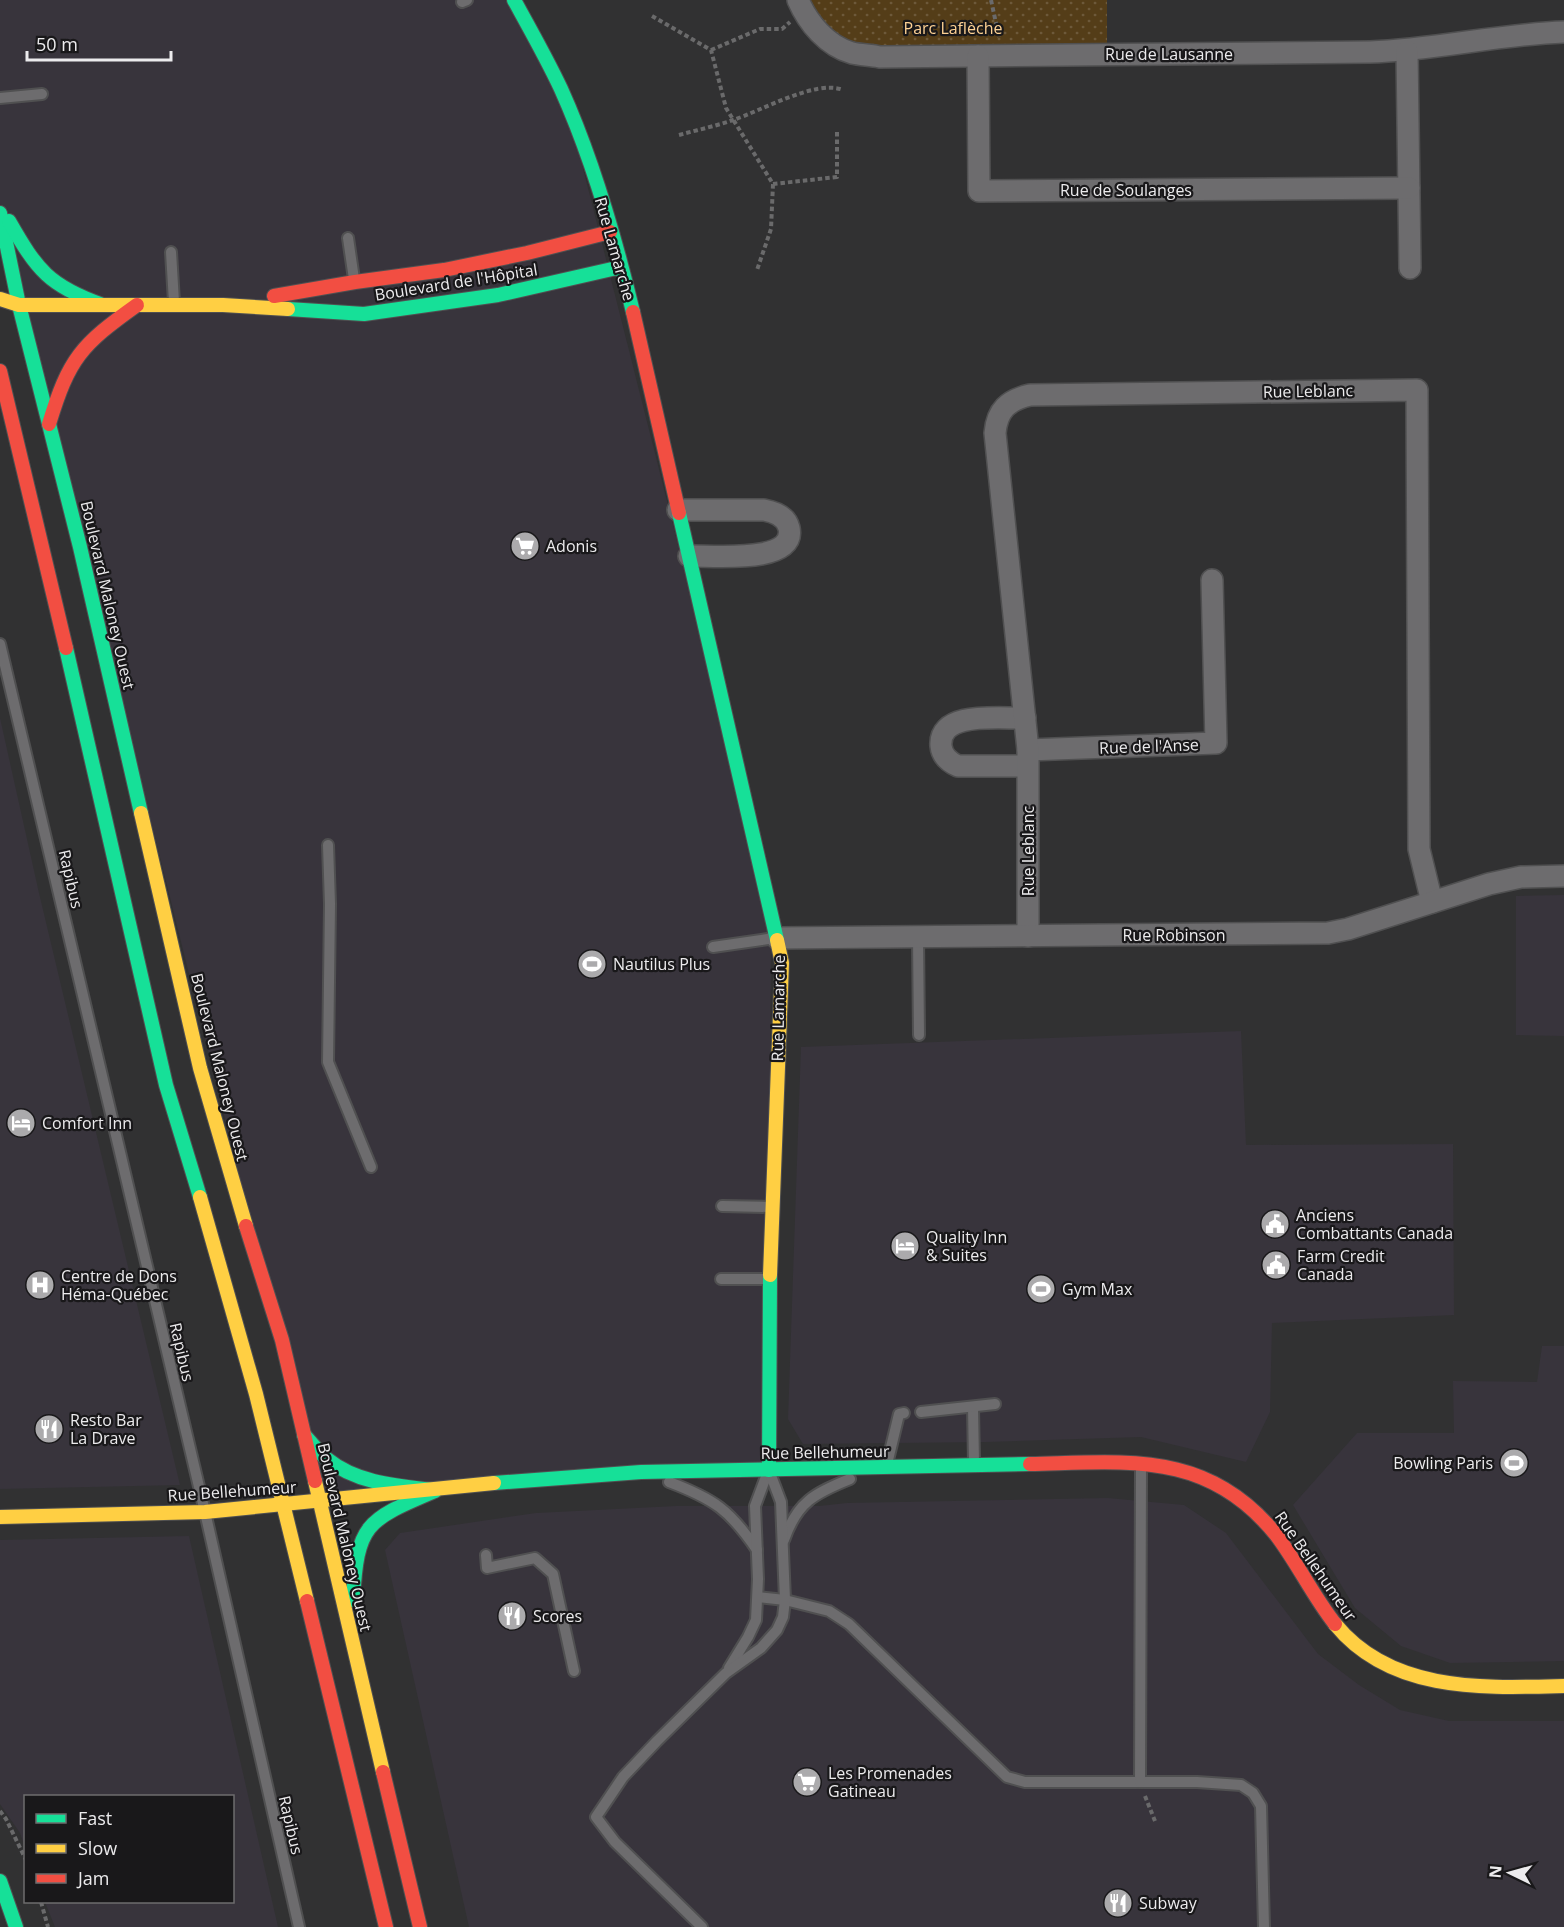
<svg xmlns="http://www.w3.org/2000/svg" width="1564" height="1927" font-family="'Open Sans',sans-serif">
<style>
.built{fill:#38343c}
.park{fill:url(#park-dots)}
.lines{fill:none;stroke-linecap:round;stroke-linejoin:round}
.lane-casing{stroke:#505051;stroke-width:14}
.street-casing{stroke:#505051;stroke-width:24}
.fast-casing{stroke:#505051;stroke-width:16}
.slow-casing{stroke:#505051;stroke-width:16}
.jam-casing{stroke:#505051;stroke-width:16}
.path{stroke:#6a6a6b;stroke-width:4;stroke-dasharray:4.5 3;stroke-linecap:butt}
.lane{stroke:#6d6c6e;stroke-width:10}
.street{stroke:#6d6c6e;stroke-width:21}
.fast{stroke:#16e098;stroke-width:14}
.slow{stroke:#ffcf43;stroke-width:14}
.jam{stroke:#f24e42;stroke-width:14}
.labels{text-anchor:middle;stroke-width:4.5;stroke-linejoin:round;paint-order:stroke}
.park-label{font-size:16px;fill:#fdd194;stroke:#19181a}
.street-label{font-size:16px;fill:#ecebed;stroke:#19181a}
.poi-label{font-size:16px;fill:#ecebed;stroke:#19181a;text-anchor:start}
</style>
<defs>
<pattern id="park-dots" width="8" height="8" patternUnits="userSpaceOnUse" patternTransform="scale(1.5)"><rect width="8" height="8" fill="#543d18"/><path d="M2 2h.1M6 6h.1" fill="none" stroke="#6d593a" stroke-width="1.8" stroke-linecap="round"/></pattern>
</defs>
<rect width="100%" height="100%" fill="#313132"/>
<g class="built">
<polygon points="0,0 514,0 566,101 771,913 769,1470 320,1501 0,213"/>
<polygon points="0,718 39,893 180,1485 0,1489"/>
<polygon points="1564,895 1564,1036 1516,1035 1516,896"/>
<polygon points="1241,1031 1246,1145 1453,1144 1454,1315 1272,1323 1270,1412 1246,1462 1141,1437 986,1442 803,1444 788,1419 801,1047"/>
<polygon points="1542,1346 1564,1346 1564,1661 1450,1663 1401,1646 1355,1608 1293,1505 1357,1433 1454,1433 1453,1381 1537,1382"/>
<polygon points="1108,1498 1184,1505 1226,1533 1318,1654 1359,1685 1400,1710 1449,1721 1564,1721 1564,1927 469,1927 385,1550 400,1533 536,1513 676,1506 819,1506 847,1503"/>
<polygon points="189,1536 278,1927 55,1927 45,1902 232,1902 232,1796 26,1796 25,1847 20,1833 0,1804 0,1540"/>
</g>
<polygon class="park" points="798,0 1107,0 1107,54 853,53"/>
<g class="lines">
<g class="lane-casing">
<g id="lane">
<polyline points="462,2 467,0"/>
<polyline points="0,98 42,94"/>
<polyline points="348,238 354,279"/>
<polyline points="171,252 174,302"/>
<polyline points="0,644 205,1512 299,1927"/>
<polyline points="328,845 330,904 328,1062 371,1167"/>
<polyline points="918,937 919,1035"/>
<polyline points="713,947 775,938"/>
<polyline points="722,1206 770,1207"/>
<polyline points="721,1279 766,1279"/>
<polyline points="973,1407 974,1463"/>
<polyline points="921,1412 995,1404"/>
<polyline points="887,1464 899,1414 904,1413"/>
<path d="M669 1482C714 1499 730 1510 757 1550"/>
<path d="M784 1540C797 1502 815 1493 850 1479"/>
<polyline points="486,1555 487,1568 535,1558 553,1574 574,1671"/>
<polyline points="758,1597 785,1600 829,1611 849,1624 1007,1777 1025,1782 1197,1782 1241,1785 1253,1793 1261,1806 1264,1927"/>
<polyline points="729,1668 748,1637 756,1620 758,1579 755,1506 767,1474"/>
<polyline points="1140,1782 1141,1467"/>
<polyline points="702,1927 615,1842 596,1817 623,1777 657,1741 726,1673 761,1648 777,1630 783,1617 785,1600 781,1502 770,1473"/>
</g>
</g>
<g class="street-casing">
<g id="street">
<path d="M798 0C808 23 827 46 852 53 861 55 871 55 880 57L1370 52C1435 50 1499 34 1564 32"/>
<polyline points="1407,51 1410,268"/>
<polyline points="978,56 979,191 1409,188"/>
<path d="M678 510H764C775 512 786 516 789 528 797 565 710 555 689 556"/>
<path d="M1025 718C1001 719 938 710 941 746 942 756 949 762 958 766H1027"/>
<polyline points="1028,750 1216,743 1212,580"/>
<path d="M1028 936V750L995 433C997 410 1008 400 1030 395L1417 390 1419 849 1432 902"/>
<polyline points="777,938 1328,933 1348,929 1489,884 1521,877 1564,876"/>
</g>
</g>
<g class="fast-casing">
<g id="fast">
<path d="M514 0C530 29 547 59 561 89 593 160 615 237 633 312"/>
<polyline points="0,213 19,305 80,547 141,813"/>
<path d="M9 221C37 270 49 286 103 305"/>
<polyline points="288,309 364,314 498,295 621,267"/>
<polyline points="679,513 777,940"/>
<polyline points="66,648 166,1085 200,1197"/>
<path d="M304 1435C312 1443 318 1452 327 1459 356 1483 397 1486 433 1490"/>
<polyline points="769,1470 770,1275"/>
<polyline points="494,1483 641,1472 1030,1464"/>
<path d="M353 1600C357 1523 367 1520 435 1491"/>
<polyline points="0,1881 16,1927"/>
</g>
</g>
<g class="slow-casing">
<g id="slow">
<polyline points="0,299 19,305 223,305 288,309"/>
<polyline points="141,813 200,1068 246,1226"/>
<polyline points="200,1197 256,1394 307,1601"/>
<polyline points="770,1275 782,963 777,940"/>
<polyline points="315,1481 383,1772"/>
<polyline points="0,1517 205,1512 494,1483"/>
<path d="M1335 1624C1391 1693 1484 1688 1564 1686"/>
</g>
</g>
<g class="jam-casing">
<g id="jam">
<polyline points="274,296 355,282 444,270 527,253 610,232"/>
<polyline points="633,312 679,513"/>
<polyline points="0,371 66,648"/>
<path d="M49 424C69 358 81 345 137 305"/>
<polyline points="246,1226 282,1340 315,1481"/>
<path d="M1030 1464C1128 1462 1209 1450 1277 1536 1298 1564 1313 1596 1335 1624"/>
<polyline points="307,1601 386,1927"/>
<polyline points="383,1772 420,1927"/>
</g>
</g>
<g class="path">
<polyline points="991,0 999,37"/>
<polyline points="652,16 711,50 726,108 773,184 771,229 757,270"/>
<polyline points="711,50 760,29 782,29 790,22"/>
<path d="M679 135C697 130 716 126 733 120 761 111 816 79 843 90"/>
<polyline points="773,184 837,177 837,130"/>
<polyline points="1145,1796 1155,1821"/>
<polyline points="0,1811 6,1819 26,1860"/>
<polyline points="41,1902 48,1927"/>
</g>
<use href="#lane" class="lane"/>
<use href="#street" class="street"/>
<use href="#fast" class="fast"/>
<use href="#slow" class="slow"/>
<use href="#jam" class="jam"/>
</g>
<defs>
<g id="supermarket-disc" transform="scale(1.5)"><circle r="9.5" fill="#abaaac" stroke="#19181a"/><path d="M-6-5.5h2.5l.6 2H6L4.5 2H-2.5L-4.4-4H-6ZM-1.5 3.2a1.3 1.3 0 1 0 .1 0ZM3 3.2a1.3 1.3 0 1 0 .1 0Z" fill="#fff"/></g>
<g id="stadium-disc" transform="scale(1.5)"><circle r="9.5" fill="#abaaac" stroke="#19181a"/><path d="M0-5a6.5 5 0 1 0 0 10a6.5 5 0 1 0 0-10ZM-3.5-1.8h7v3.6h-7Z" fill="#fff"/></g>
<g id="hotel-disc" transform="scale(1.5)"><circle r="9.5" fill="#abaaac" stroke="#19181a"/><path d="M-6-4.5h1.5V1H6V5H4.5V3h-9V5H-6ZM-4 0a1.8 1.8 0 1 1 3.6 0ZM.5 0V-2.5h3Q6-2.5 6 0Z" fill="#fff"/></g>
<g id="civic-disc" transform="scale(1.5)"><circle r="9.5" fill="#abaaac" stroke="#19181a"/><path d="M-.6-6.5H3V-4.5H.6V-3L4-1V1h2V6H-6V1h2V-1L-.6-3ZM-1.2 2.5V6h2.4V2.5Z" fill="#fff"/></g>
<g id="hospital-disc" transform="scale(1.5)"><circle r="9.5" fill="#abaaac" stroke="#19181a"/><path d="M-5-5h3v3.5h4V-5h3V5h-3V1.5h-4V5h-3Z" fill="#fff"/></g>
<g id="restaurant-disc" transform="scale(1.5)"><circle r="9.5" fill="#abaaac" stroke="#19181a"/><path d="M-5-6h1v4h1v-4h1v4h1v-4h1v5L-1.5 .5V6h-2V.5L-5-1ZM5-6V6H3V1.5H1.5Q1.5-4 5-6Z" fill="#fff"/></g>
</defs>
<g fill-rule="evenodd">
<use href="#supermarket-disc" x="525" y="546"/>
<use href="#stadium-disc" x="592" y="964"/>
<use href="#hotel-disc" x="21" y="1123"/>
<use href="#civic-disc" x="1275" y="1224"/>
<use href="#hotel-disc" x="905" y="1246"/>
<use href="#civic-disc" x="1276" y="1265"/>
<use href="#hospital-disc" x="40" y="1285"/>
<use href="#stadium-disc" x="1041" y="1289"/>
<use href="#restaurant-disc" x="49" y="1429"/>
<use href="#stadium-disc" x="1514" y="1463"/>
<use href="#restaurant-disc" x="512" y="1616"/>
<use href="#supermarket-disc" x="807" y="1782"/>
<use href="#restaurant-disc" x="1118" y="1903"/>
</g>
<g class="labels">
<g class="park-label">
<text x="953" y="34">Parc Laflèche</text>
</g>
<g class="street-label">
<text x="1169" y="60">Rue de Lausanne</text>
<text x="1126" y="196">Rue de Soulanges</text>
<text transform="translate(615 249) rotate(74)" y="6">Rue Lamarche</text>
<text transform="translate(456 282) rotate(-9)" y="6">Boulevard de l'Hôpital</text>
<text transform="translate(1308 391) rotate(-1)" y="6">Rue Leblanc</text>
<text transform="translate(108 595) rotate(77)" y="6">Boulevard Maloney Ouest</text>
<text transform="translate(1149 746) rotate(-2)" y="6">Rue de l'Anse</text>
<text transform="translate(1028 851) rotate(-90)" y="6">Rue Leblanc</text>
<text transform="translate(71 879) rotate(77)" y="6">Rapibus</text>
<text x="1174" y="941">Rue Robinson</text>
<text transform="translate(778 1008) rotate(-89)" y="6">Rue Lamarche</text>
<text transform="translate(220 1067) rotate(76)" y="6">Boulevard Maloney Ouest</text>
<text transform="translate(182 1352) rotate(77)" y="6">Rapibus</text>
<text transform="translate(825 1452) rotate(-1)" y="6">Rue Bellehumeur</text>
<text transform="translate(232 1491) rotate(-4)" y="6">Rue Bellehumeur</text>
<text transform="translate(345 1537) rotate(77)" y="6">Boulevard Maloney Ouest</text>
<text transform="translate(1316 1566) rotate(55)" y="6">Rue Bellehumeur</text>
<text transform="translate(291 1825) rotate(77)" y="6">Rapibus</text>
</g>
<g class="poi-label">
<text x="546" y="552">Adonis</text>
<text x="613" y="970">Nautilus Plus</text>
<text x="42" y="1129">Comfort Inn</text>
<text x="1296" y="1221">Anciens<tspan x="1296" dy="18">Combattants Canada</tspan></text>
<text x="926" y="1243">Quality Inn<tspan x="926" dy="18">&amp; Suites</tspan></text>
<text x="1297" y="1262">Farm Credit<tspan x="1297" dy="18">Canada</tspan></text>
<text x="61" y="1282">Centre de Dons<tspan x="61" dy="18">Héma-Québec</tspan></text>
<text x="1062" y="1295">Gym Max</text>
<text x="70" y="1426">Resto Bar<tspan x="70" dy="18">La Drave</tspan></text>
<text x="1493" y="1469" text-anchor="end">Bowling Paris</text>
<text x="533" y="1622">Scores</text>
<text x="828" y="1779">Les Promenades<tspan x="828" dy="18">Gatineau</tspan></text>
<text x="1139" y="1909">Subway</text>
</g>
</g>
<rect x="24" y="1795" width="210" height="108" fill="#19181a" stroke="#6d6c6e" stroke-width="1.5"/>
<rect x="36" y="1814" width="30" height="9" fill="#16e098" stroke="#6d6c6e" stroke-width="1.5"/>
<text x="78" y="1825" font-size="18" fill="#ecebed">Fast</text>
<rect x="36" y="1844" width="30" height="9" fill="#ffcf43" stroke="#6d6c6e" stroke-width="1.5"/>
<text x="78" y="1855" font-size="18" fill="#ecebed">Slow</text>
<rect x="36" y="1874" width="30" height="9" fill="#f24e42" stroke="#6d6c6e" stroke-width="1.5"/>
<text x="78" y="1885" font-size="18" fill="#ecebed">Jam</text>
<g transform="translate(1510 1873) rotate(275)" stroke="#19181a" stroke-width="4.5" paint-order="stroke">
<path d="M0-4.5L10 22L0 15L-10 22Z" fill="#ecebed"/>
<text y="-9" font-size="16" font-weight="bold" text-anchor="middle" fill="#ecebed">N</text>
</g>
<path d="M27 51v9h144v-9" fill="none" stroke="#ecebed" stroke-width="3"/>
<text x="36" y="51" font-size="18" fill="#ecebed" stroke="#19181a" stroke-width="4.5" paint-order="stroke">50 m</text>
</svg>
